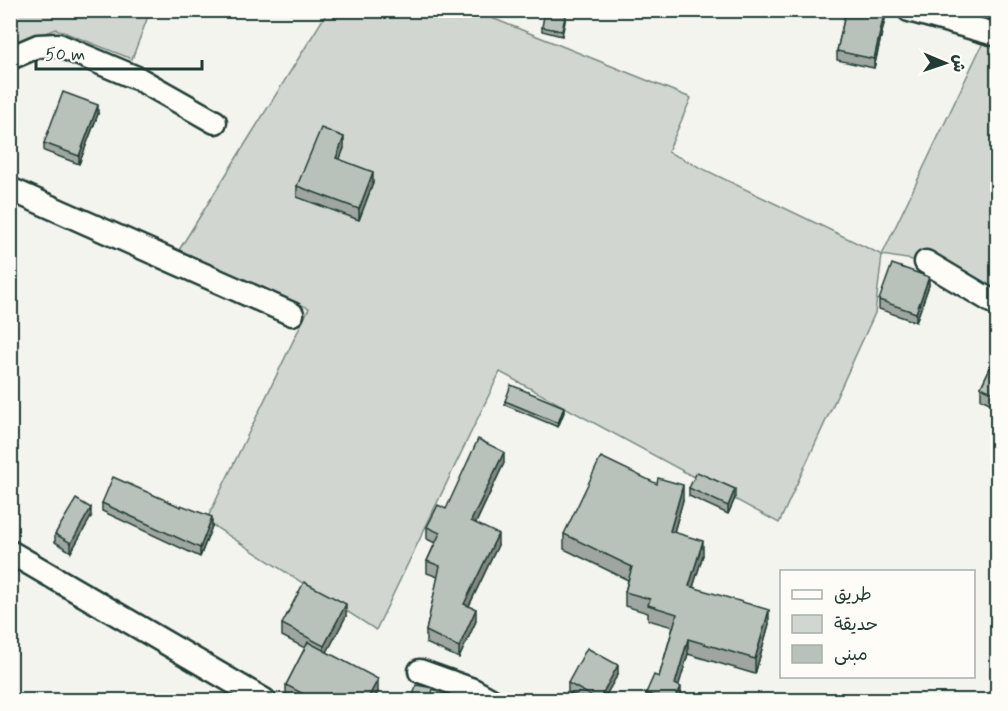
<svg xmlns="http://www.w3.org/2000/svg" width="1008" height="711" font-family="Mynerve,'Playpen Sans Arabic',sans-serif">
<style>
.green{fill:#d1d6d1;stroke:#788a82;stroke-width:1.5}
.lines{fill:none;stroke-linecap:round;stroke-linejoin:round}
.minor-casing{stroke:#1f3d34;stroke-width:27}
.minor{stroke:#fdfcf7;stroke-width:22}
.wall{fill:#9fa6a1;stroke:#1f3d34;stroke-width:1.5}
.shaded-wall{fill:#828783;stroke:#1f3d34;stroke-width:1.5}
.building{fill:#b9c1bb;stroke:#1f3d34;stroke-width:1.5}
</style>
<rect width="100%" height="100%" fill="#f4f4ef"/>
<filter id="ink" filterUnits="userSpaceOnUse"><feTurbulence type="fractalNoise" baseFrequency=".0167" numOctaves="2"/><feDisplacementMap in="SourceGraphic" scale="12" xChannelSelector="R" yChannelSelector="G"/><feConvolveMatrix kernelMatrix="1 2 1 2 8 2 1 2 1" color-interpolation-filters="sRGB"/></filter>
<g filter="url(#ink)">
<g class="green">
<polygon points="472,10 691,98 668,152 882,255 988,32 909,11 997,11 997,304 926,262 882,255 875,313 779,523 500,372 376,630 206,521 309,308 179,250 328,11"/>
<polygon points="11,11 150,11 132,59 56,29 11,47"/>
</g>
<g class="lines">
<g class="minor-casing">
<g id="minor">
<polyline points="909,10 998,35"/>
<polyline points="10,58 38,46 58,45 139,79 215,122"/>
<polyline points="10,189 292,314"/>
<polyline points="926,262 998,305"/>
<polyline points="10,552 264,700"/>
<polyline points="420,671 473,690 491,700"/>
</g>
</g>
<use href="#minor" class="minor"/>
</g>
<g class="wall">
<polygon points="560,10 585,10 584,14 561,11 566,17 562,36 542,31 542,27"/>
<polygon points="846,10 887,10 874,68 837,60 837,51"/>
<polygon points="98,114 79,164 44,151 44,143"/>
<polygon points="344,148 339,160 373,183 359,220 297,197 297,186"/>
<polygon points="929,285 916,322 879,309 879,300"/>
<polygon points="998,351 998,407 981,399 981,387"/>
<polygon points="505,401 564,412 558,427 505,405"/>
<polygon points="504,463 476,523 498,545 469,606 476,621 459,658 426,643 426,631 438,577 427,573 427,561 435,543 427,539 427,527"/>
<polygon points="689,488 735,498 728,514 689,496"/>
<polygon points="683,500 674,532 703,555 693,587 769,624 755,674 688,654 678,686 681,700 646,700 646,693 659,677 673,627 648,620 648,613 625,606 625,592 628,580 564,549 564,534"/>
<polygon points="102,503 212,526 200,557 102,511"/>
<polygon points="91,517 71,552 55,542 55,534"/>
<polygon points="346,616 327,652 378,692 373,700 292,700 286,697 286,685 305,648 282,636 282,624"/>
<polygon points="618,674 603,700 585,700 568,692 568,683"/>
</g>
<g class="shaded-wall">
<polygon points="885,10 887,10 874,68 874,59"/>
<polygon points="98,105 98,114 79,164 79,156"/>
<polygon points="344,137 344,148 336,169 336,158"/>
<polygon points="373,172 373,183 359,220 359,209"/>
<polygon points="929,277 929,285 916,322 916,313"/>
<polygon points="564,407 564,412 558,427 558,423"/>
<polygon points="504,452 504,463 471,533 471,521"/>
<polygon points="683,485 683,500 670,546 670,531"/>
<polygon points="735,489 735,498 728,514 728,506"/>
<polygon points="91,508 91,517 71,552 71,543"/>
<polygon points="212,517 212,526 200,557 200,548"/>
<polygon points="498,534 498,545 464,616 464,604"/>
<polygon points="703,541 703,555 689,600 689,586"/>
<polygon points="346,604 346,616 324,658 324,646"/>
<polygon points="476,609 476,621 459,658 459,647"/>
<polygon points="769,610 769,624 755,674 755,659"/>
<polygon points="688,639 688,654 675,698 675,684"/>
<polygon points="618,665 618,674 603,700 599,700"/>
<polygon points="378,679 378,692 373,700 367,700"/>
<polygon points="681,687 681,700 674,700"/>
</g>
<g class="building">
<polygon points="545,10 557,10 566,12 562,31 542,27"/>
<polygon points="846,10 885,10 874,59 837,51"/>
<polygon points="63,92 98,105 79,156 44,143"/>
<polygon points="321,128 344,137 336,158 373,172 359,209 297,186"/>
<polygon points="892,264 929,277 916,313 879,300"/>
<polygon points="998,351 998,395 981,387"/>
<polygon points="511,385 564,407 558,423 505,401"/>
<polygon points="478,439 504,452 471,521 498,534 464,604 476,609 459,647 426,631 440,566 427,561 440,533 427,527 438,505 446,509"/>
<polygon points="601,457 657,484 658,478 683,485 670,531 703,541 689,586 769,610 755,659 688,639 675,684 681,687 674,700 663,700 646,693 654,675 659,677 677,614 648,605 650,599 625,592 632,567 564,534"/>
<polygon points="697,472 735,489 728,506 689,488"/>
<polygon points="113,477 181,507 181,505 212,517 200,548 102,503"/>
<polygon points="76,499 91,508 71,543 55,534"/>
<polygon points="304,582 346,604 324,646 282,624"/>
<polygon points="308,642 378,679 367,700 315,700 286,685"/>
<polygon points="587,648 618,665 599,700 568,683"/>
<polygon points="416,685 433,688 431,700 412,700"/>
<polygon points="978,697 991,700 977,700"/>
</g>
</g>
<rect width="1008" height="711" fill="none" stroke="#fdfcf7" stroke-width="36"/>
<rect x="18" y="18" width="972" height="675" fill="none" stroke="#1f3d34" stroke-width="2" filter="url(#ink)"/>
<rect x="780" y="570" width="195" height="108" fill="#fdfcf7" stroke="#a4b0a9" stroke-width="1.5"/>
<rect x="792" y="590" width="30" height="9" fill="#fdfcf7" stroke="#a4b0a9" stroke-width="1.5"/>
<text x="834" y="600" font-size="18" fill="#1f3d34">طريق</text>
<rect x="792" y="615" width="30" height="18" fill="#d1d6d1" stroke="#a4b0a9" stroke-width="1.5"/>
<text x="834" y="630" font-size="18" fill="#1f3d34">حديقة</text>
<rect x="792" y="645" width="30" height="18" fill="#b9c1bb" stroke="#a4b0a9" stroke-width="1.5"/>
<text x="834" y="660" font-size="18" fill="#1f3d34">مبنى</text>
<g transform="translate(945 63) rotate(92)" stroke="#fdfcf7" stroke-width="4.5" paint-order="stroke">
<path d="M0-4.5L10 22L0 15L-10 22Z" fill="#1f3d34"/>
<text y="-9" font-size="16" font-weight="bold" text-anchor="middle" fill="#1f3d34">ش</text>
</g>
<path d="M36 60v9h166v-9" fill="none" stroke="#1f3d34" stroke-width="3"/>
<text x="45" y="60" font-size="18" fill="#1f3d34" stroke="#fdfcf7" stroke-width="4.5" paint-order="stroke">50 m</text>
</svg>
